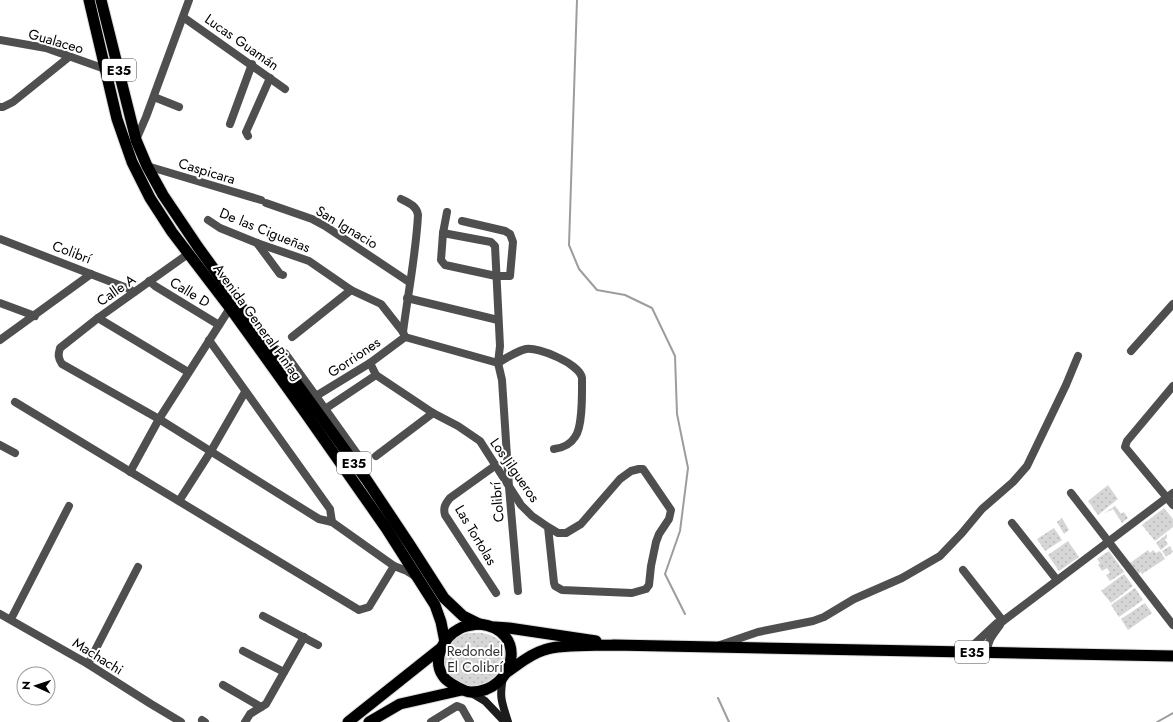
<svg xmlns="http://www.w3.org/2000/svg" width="1173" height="722" font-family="Jost,sans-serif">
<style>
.grass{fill:url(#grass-dots)}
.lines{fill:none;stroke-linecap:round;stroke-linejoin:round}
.stream{stroke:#9d9d9d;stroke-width:2}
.trunk-casing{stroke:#dbdbdb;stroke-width:13}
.minor{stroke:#4f4f4f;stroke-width:8}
.secondary{stroke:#1c1c1c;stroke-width:8}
.trunk{stroke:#000;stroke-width:11}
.labels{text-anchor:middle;stroke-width:4;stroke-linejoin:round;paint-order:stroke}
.shield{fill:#fff;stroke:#4c4c4c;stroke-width:1}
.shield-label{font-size:13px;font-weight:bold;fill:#000}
.street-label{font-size:14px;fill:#000;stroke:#fff}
.park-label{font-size:14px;fill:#2d2d2d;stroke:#fff}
</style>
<defs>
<pattern id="grass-dots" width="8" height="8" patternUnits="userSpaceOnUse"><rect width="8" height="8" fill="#d6d6d6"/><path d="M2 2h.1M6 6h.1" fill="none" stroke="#b6b6b6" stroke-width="1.8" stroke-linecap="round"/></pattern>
</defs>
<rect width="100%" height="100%" fill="#fff"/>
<g class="grass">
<polygon points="1108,485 1118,499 1098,515 1088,501"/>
<polygon points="1115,506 1121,514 1124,512 1128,518 1122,523 1113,509 1103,514"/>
<polygon points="1164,508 1173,519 1173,527 1155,541 1142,525"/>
<polygon points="1062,518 1069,530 1064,534 1057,522"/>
<polygon points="1054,528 1062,540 1045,551 1037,539"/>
<polygon points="1167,534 1167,538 1165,540 1168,544 1161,550 1156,543"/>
<polygon points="1068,541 1079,557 1059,571 1048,555"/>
<polygon points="1170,546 1173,552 1166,557 1162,551"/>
<polygon points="1148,550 1150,553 1153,550 1156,553 1160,551 1165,559 1142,574 1141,572 1138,574 1130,563"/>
<polygon points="1109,551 1124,572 1110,581 1106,575 1110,573 1107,568 1102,571 1098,565 1100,563 1097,559"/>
<polygon points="1124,574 1133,586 1111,603 1101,591"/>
<polygon points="1135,588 1143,600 1119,617 1111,605"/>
<polygon points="1145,603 1152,613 1128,630 1121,619"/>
<path d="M468 633C474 633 481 632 487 634 500 637 510 650 505 664 504 667 501 669 500 671 485 689 462 692 448 672 441 661 445 647 454 639 458 636 464 634 468 633Z"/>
</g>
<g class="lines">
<g class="stream">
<polyline points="577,0 569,245 579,269 597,290 625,295 652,308 675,356 677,414 688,468 680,531 665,574 685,614"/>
<polyline points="718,698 729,722"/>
<polyline points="1157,722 1173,713"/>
</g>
<g class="trunk-casing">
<g id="trunk">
<polyline points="89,0 117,119 132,162 150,198 172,232 230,308 304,411 386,528 435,605 441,622 445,642"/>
<polyline points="101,0 136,140 147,166 163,195 198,247 366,479 410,545 444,598 463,616 479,624"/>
<path d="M479 624C530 629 515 692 471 692 466 692 461 689 457 687 452 684 446 681 443 676 432 660 443 637 459 629 465 625 472 625 479 624Z"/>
<polyline points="495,627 509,628 596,641"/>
<path d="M507 672C519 664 530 654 544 650 562 644 595 646 614 645L1173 656"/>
<polyline points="348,722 441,648"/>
<polyline points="369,722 400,704 462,690"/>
</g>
</g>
<g class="minor">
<polyline points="183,17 285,89"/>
<polyline points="0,40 46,48 105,69"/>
<polyline points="154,97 179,107"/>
<polyline points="0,107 3,107 13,102 69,57"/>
<polyline points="230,124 252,64"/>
<polyline points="248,136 246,132 270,78"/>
<polyline points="136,140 146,117 189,0"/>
<polyline points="147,166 261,200"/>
<path d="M401 199C409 203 417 206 418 215 416 254 408 293 403 332"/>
<polyline points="266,203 312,219 325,226 409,282"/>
<polyline points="447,212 443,233 441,260 445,265 496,276 510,276 513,242 510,234 505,231 462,221"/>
<polyline points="208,220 220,228 257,243 309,261 351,290 381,304 403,332 405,337"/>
<polyline points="443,233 491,242 495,246 500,346 498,363 502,380 509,487 518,591"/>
<polyline points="0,239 127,288 134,292"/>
<polyline points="257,243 280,274 283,275"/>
<path d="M188 254 98 318 60 348C58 355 58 358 62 364L159 419 319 519 332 522 394 566 407 571 415 576"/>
<polyline points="149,281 155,286 219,325"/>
<polyline points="407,298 498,320"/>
<polyline points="0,303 35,316"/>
<polyline points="98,318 188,372"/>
<polyline points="292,337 351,290"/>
<path d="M405 337 498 363C506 358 517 351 526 349 539 347 580 364 582 378 582 392 583 427 575 437 570 445 563 448 554 449"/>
<polyline points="0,340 91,274"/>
<polyline points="209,340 330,509 332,522"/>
<polyline points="270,346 285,353 316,396 358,455 360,471"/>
<polyline points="1131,351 1173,304"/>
<polyline points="370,363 376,375 433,413 458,426 480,441 521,505 532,516 548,527 558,533 566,533 581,524 620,479 631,471 639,469 643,469 671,510 669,519 659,534 656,542 651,566 649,585 646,589 632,593 562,590 555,586 554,583 548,527"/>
<polyline points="1173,386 1127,441 1125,447 1173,505"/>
<polyline points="316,396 370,363 405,337"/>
<polyline points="15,402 359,610 369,607 394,566"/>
<polyline points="325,409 376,375"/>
<polyline points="0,445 15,453"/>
<polyline points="376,456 433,413"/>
<path d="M496 465 450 498C445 504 443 508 445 515L496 593"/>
<polyline points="130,472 159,419 230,308"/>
<polyline points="1071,493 1173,625"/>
<polyline points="179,501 211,451 245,392"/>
<polyline points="1012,523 1057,580"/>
<polyline points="963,570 1003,621"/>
<polyline points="0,614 88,664 151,704 181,722"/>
<polyline points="263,616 318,645"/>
<polyline points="11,619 69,506"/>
<polyline points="720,645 758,632 813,621 824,617 854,599 902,578 940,556 962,533 982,509 1013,482 1027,466 1066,385 1078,356"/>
<polyline points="243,651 284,672"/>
<polyline points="966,652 997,623 1003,621 1173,493"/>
<path d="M987 652C988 639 993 635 1000 625"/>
<polyline points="88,664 138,567"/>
<polyline points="223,685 261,707"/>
<polyline points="202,720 205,722"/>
<polyline points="245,722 250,714 266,704 304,637"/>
<polyline points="431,722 457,706 462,708 470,722"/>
</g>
<g class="secondary">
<path d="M503 677C499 699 502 702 508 722"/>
<polyline points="470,692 485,701 505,722"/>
</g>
<use href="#trunk" class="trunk"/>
</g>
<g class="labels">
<g class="shield">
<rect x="102" y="59" width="34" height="22" rx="3"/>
<rect x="337" y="452" width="34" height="22" rx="3"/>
<rect x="955" y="641" width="34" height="22" rx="3"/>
</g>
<g class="shield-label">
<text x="119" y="75">E35</text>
<text x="354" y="468">E35</text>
<text x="972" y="657">E35</text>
</g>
<g class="street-label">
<text transform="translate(56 41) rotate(16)" y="5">Gualaceo</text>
<text transform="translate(242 42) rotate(35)" y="5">Lucas Guamán</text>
<text transform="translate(207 171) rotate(17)" y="5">Caspicara</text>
<text transform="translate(347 227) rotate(31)" y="5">San Ignacio</text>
<text transform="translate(265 230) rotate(22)" y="5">De las Cigueñas</text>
<text transform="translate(72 252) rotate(21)" y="5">Colibrí</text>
<text transform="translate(116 290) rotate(-35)" y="5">Calle A</text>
<text transform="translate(190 292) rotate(31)" y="5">Calle D</text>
<text transform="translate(258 322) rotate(54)" y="5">Avenida General Pintag</text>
<text transform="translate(354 357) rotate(-34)" y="5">Gorriones</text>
<text transform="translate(515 470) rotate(55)" y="5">Los Jilgueros</text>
<text transform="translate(497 502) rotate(-95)" y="5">Colibrí</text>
<text transform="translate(476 535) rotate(59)" y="5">Las Tortolas</text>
<text transform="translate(98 656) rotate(32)" y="5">Machachi</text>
</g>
<g class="park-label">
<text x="475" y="656">Redondel<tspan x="475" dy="16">El Colibrí</tspan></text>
</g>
</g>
<g transform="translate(36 686) rotate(273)"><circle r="19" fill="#ffffff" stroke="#999999"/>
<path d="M0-3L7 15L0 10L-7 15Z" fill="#000000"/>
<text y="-6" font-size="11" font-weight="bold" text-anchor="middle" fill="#000000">N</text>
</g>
</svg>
